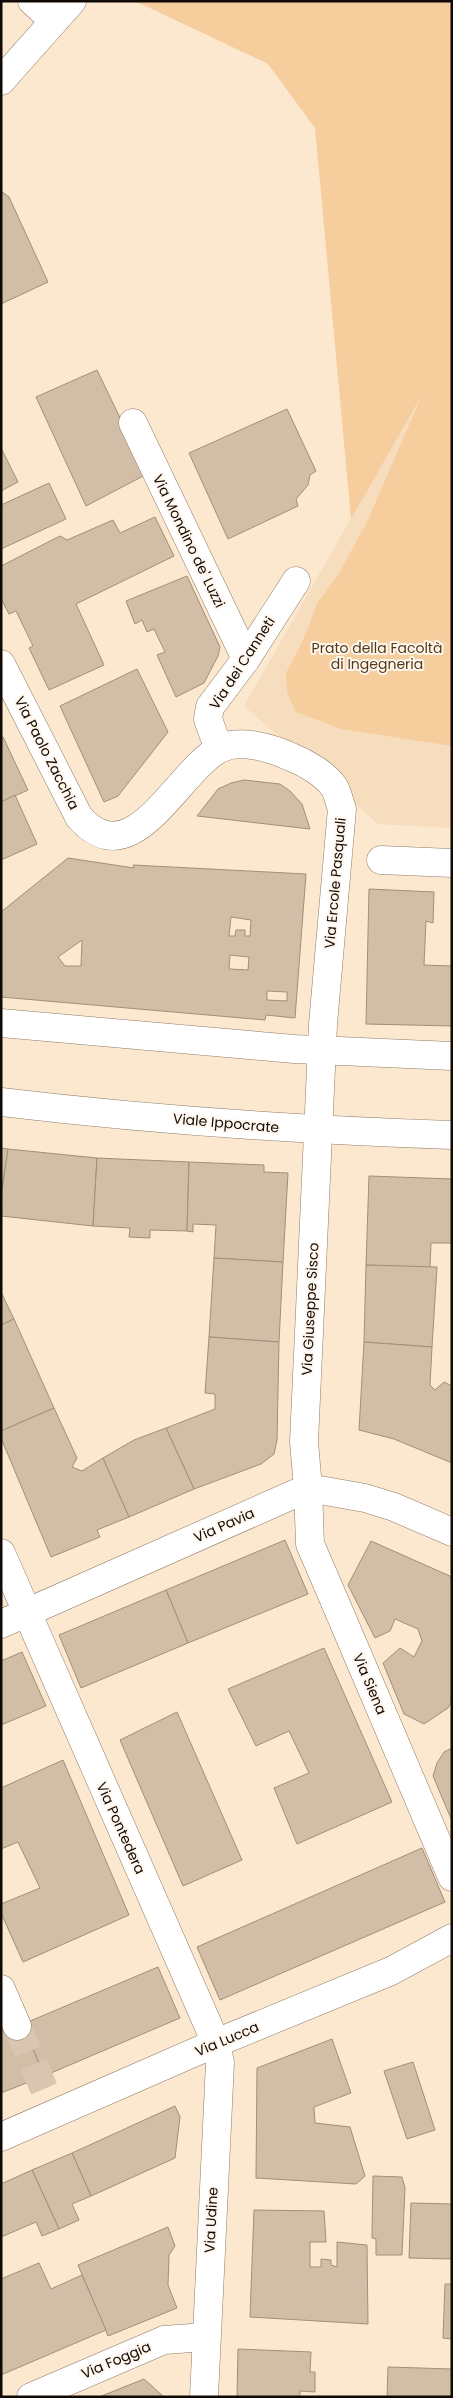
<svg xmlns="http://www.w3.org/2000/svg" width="453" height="2398" font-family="Poppins,sans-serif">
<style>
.built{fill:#f6ddbe}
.green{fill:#f6ce9e}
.building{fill:#d2bea6;stroke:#a28f78;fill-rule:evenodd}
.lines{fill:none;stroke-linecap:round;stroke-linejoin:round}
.pedestrian-tunnel{stroke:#d9c6b1;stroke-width:28;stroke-dasharray:28 14;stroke-linecap:butt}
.pedestrian-casing{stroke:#8f7c66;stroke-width:29}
.minor-casing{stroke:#8f7c66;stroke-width:29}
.tertiary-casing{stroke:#8f7c66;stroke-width:29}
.pedestrian{stroke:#fff;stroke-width:28}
.minor{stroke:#fff;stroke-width:28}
.tertiary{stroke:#fff;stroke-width:28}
.labels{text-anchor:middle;stroke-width:4;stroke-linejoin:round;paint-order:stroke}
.street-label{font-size:14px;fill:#110a04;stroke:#fff6ed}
.park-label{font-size:14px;fill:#513919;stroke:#fff6ed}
</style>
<rect width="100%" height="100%" fill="#fce7cf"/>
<polygon class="built" points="452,341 452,828 378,824 244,706"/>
<polygon class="green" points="135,1 452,1 452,341 449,346 452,344 452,746 341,729 296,712 287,693 286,673 303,640 317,604 339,573 367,522 422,395 351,519 315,128 268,64"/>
<g class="building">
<polygon points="1,191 9,197 48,282 1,304"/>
<polygon points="97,370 147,474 86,506 36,397"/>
<polygon points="287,409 316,471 310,475 308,485 296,499 298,506 228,539 189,453"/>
<polygon points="1,448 18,482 1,491"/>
<polygon points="49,483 66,519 1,549 1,505"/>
<polygon points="155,517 174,556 76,604 104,665 49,690 29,648 33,646 16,611 9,614 1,599 1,566 60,536 67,540 113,520 120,533"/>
<polygon points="187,576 220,647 218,656 204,683 176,697 157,655 165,652 154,629 147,632 142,620 135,624 126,601"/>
<polygon points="137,669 168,732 118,796 104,802 60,706"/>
<polygon points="3,737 28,790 1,802 1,738"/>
<polygon points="244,780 280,784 290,791 302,804 310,829 197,816 218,789 231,783"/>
<polygon points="15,795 37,844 1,860 1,802"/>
<path d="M68 858 134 868 133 865 306 874 295 1018 266 1015 265 1020 1 997V912ZM231 917 251 920 250 936H245V930H236L235 936H229ZM82 940 81 966H65L58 957ZM230 955 249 957 248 970 229 969ZM267 991 287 992V1001L267 1000Z"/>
<polygon points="369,889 434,892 433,923 426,921 424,965 452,966 452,1026 366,1024"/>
<polygon points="1,1148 8,1149 1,1197"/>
<polygon points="8,1149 97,1158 93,1226 1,1216 1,1197"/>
<polygon points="97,1158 189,1162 187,1231 150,1230 150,1238 129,1237 130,1228 93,1226"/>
<polygon points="189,1162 264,1165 264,1172 288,1173 283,1262 214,1258 216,1225 193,1224 193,1232 187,1231"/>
<polygon points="369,1176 452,1179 452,1243 431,1243 430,1268 366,1265"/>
<polygon points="214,1258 283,1262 279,1342 209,1337"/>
<polygon points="366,1265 437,1267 432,1347 364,1342"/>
<polygon points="1,1292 14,1319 1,1325"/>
<polygon points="14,1319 54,1408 1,1431 1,1325"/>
<polygon points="209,1337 279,1342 277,1440 274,1454 261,1464 194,1489 166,1428 215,1409 215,1394 205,1393"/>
<polygon points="364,1342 432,1347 430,1385 435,1390 444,1382 452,1386 452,1463 394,1439 359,1430"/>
<polygon points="54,1408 77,1458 72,1467 82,1471 103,1458 129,1517 97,1530 100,1537 51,1557 1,1438 1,1431"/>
<polygon points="166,1428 194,1489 129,1517 103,1458 134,1440"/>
<polygon points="285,1540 308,1594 188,1643 166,1590"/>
<polygon points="371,1541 452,1577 452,1701 448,1708 424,1724 404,1714 383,1663 400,1648 414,1657 422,1641 418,1629 395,1619 390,1631 375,1638 348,1585"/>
<polygon points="166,1590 188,1643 81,1688 59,1635"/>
<polygon points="324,1648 392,1802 297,1844 274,1788 309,1773 289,1731 256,1746 228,1689"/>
<polygon points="22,1652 46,1706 1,1725 1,1661"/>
<polygon points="177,1712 242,1860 183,1886 120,1740"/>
<polygon points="452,1748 452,1821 433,1776 437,1763 444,1752"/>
<polygon points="63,1760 129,1915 23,1962 1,1913 1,1904 40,1888 18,1842 1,1849 1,1788"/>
<polygon points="422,1848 445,1902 220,2000 197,1947"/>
<polygon points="158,1967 180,2018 44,2076 23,2024"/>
<polygon points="23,2024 44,2076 1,2093 1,2028"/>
<polygon points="332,2039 351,2093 314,2107 315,2123 350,2127 365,2176 356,2184 256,2178 257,2068"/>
<polygon points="413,2062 435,2130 407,2139 384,2071"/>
<polygon points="175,2106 180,2117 175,2158 91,2196 72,2153"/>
<polygon points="72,2153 91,2196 72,2204 79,2220 59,2229 32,2170"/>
<polygon points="32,2170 59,2229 42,2236 36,2222 1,2237 1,2184"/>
<polygon points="373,2176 402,2177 405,2188 402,2255 376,2255 376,2239 372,2238"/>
<polygon points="411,2203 452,2204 452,2259 409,2258"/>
<polygon points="254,2210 324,2211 326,2242 310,2242 310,2267 321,2267 321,2259 331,2260 331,2265 337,2267 337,2242 367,2245 368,2324 250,2317"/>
<polygon points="168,2227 175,2246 169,2255 168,2285 177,2308 108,2336 78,2265"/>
<polygon points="39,2263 51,2289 82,2275 106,2330 1,2375 1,2279"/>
<polygon points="445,2284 452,2284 452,2339 443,2338"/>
<polygon points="238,2349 311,2352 310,2372 315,2372 315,2392 300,2391 300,2397 237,2397"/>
<polygon points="388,2367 452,2369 452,2397 387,2397"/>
<polygon points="144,2379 164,2397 99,2397"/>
</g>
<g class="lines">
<polyline class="pedestrian-tunnel" points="17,2026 44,2089"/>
<g class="pedestrian-casing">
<polyline id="pedestrian" points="308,1488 310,1544 335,1602"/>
</g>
<g class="minor-casing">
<g id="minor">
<polyline points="32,1 54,21"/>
<polyline points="133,423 246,659"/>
<path d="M1 664 79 817C133 879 178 769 221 748 241 739 272 748 291 757 306 763 325 774 334 787 338 793 339 802 342 809L323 1024 304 1442 308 1488"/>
<polyline points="222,748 214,736 208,719 210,707 246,659 296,581"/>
<polyline points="381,860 452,863"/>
<polyline points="1,1553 216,2043 220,2063 204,2397"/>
<polyline points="335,1602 452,1877"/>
<polyline points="1,1624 308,1488 365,1498 394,1507 452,1532"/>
<polyline points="1,1989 17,2026"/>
<polyline points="1,2137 216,2043 391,1971 452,1938"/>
<polyline points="31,2397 164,2340 205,2337"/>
</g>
</g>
<g class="tertiary-casing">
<g id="tertiary">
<polyline points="1,81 72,1"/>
<polyline points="1,1023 294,1049 452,1056"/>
<path d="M1 1102C151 1120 301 1130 452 1135"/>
</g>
</g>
<use href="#pedestrian" class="pedestrian"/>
<use href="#minor" class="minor"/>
<use href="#tertiary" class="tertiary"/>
</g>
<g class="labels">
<g class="street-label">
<text transform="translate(189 541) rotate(64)" y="5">Via Mondino de' Luzzi</text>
<text transform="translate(242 663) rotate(-57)" y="5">Via dei Canneti</text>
<text transform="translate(47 753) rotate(63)" y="5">Via Paolo Zacchia</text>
<text transform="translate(335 883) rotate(-85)" y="5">Via Ercole Pasquali</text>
<text transform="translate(226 1123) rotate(5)" y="5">Viale Ippocrate</text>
<text transform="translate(310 1309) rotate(-87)" y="5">Via Giuseppe Sisco</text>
<text transform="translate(224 1525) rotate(-24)" y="5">Via Pavia</text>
<text transform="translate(370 1684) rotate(67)" y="5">Via Siena</text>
<text transform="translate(121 1828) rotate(66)" y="5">Via Pontedera</text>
<text transform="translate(227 2039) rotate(-23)" y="5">Via Lucca</text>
<text transform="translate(211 2220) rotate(-87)" y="5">Via Udine</text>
<text transform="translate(116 2360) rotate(-23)" y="5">Via Foggia</text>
</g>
<g class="park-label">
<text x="377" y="653">Prato della Facoltà<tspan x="377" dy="16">di Ingegneria</tspan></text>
</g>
</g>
<rect width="453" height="2398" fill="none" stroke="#110a04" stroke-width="5"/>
</svg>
